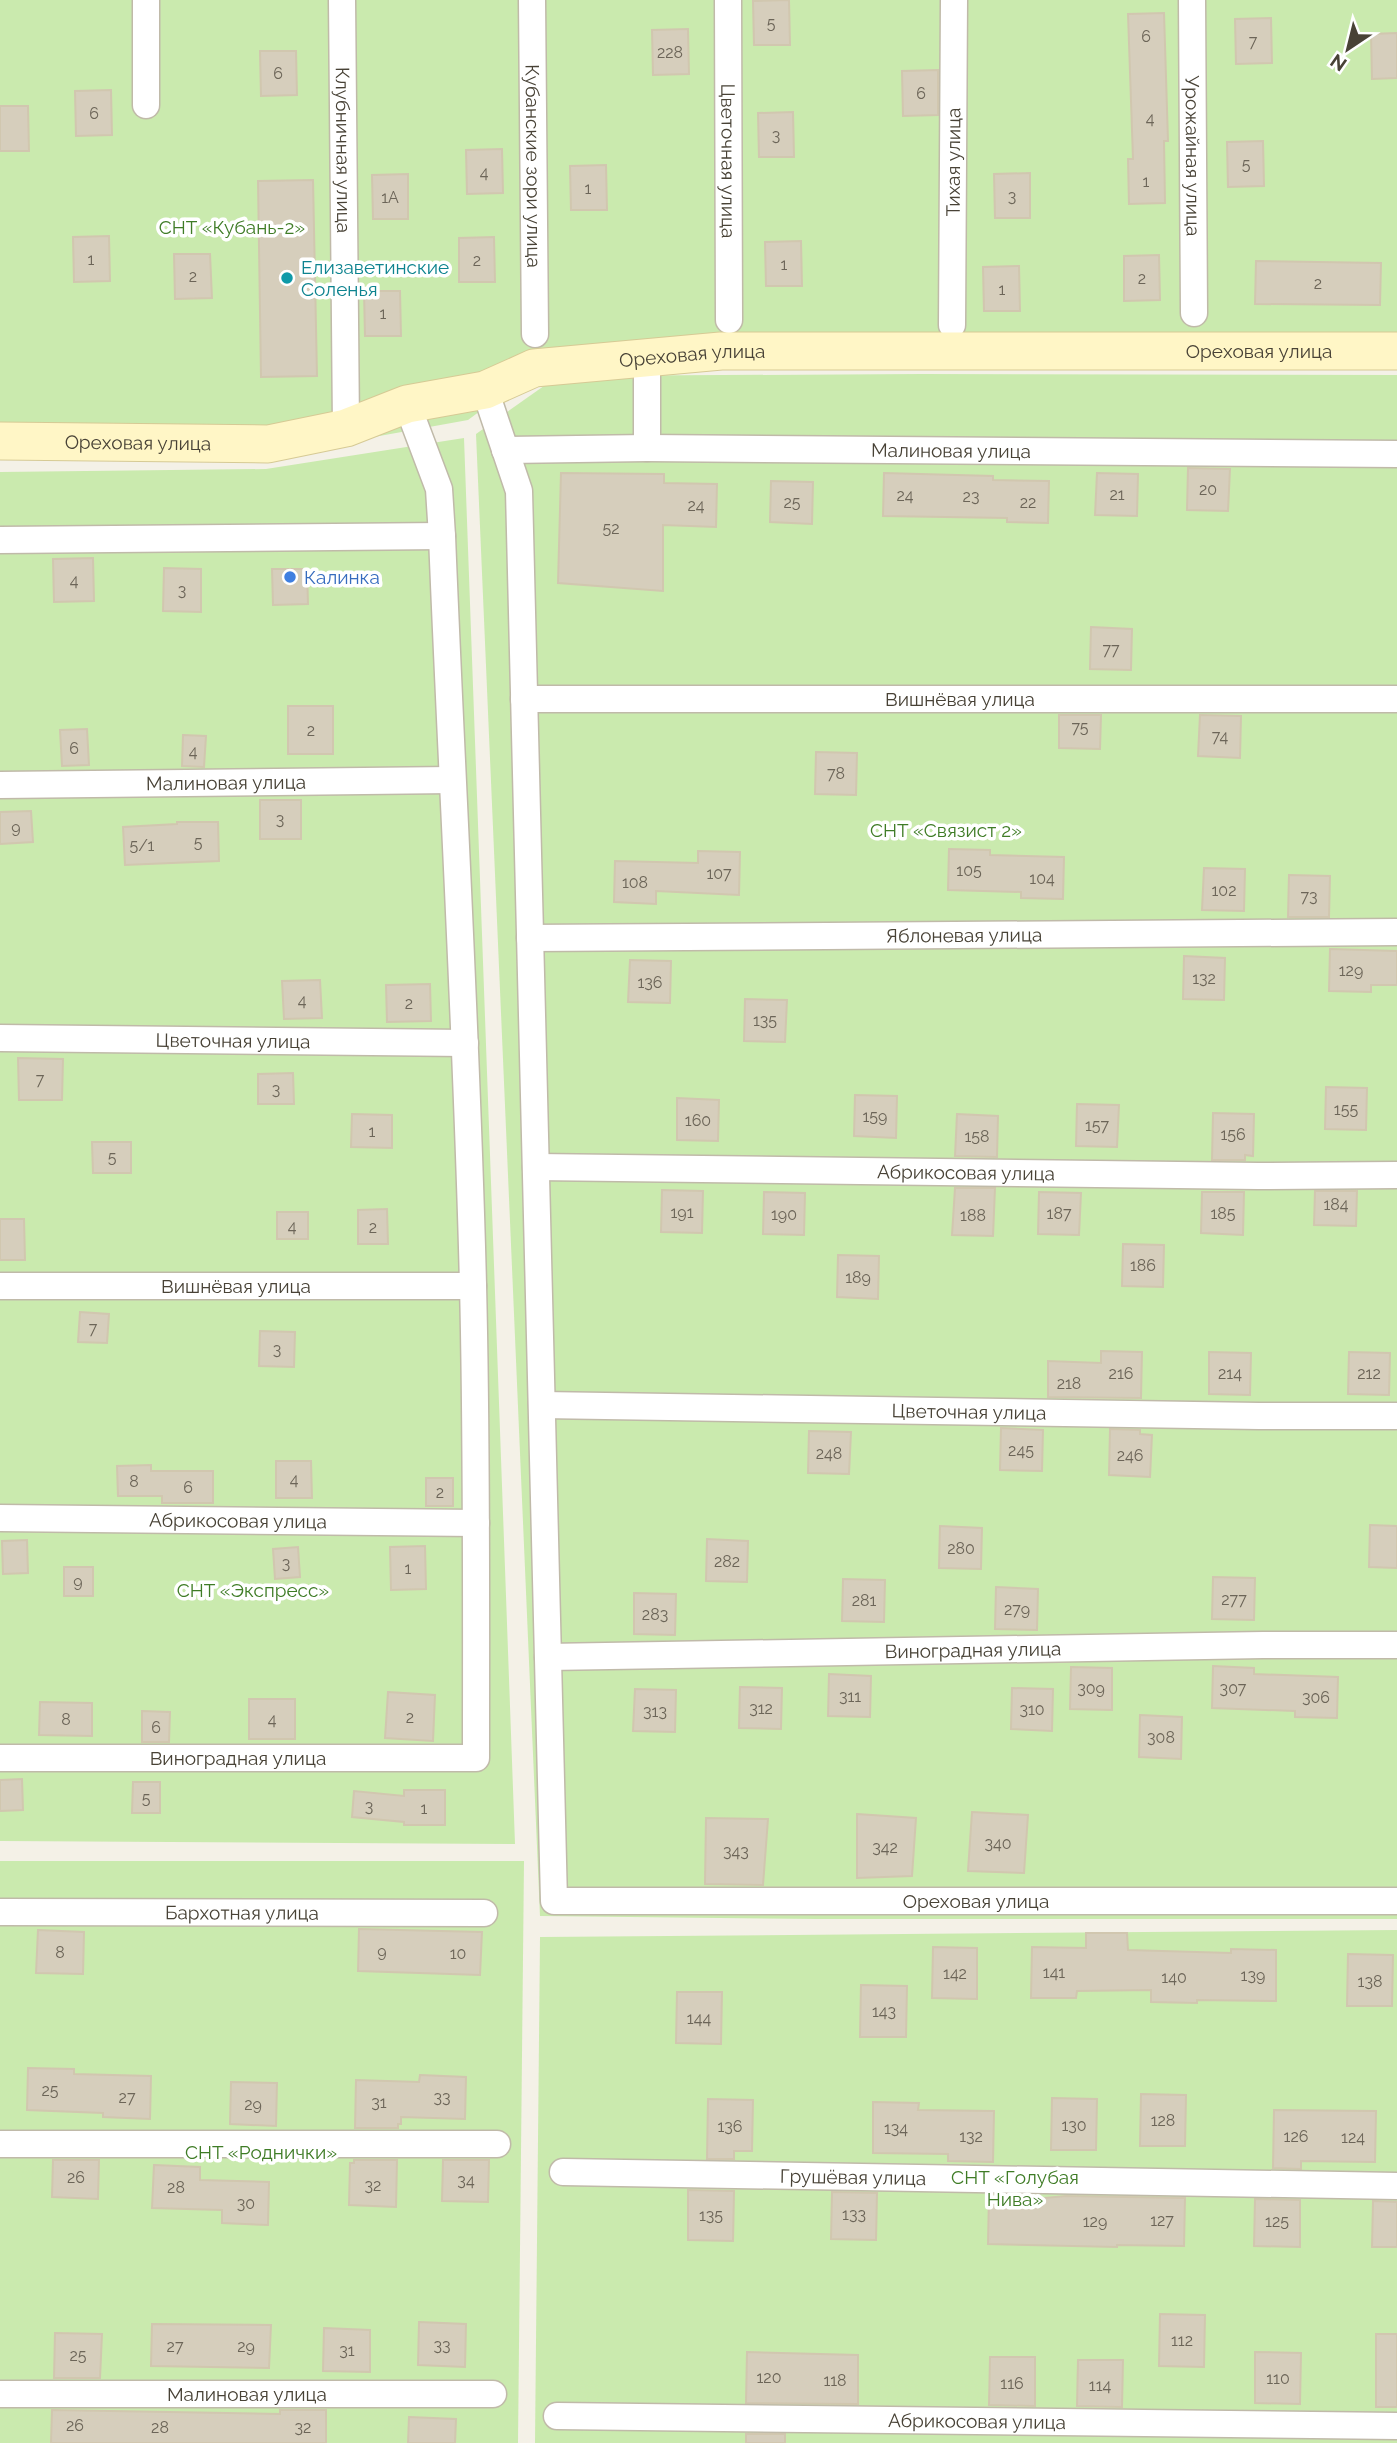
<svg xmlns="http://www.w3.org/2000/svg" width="1397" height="2443" font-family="Raleway,sans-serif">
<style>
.green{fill:#caeaae}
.building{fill:#d6cebc;stroke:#d1c7af;stroke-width:2}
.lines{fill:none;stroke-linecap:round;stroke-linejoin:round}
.street-casing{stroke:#c0baa9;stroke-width:29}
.secondary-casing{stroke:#d6ca95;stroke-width:39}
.street{stroke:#fff;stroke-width:26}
.secondary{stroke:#fff6c6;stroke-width:37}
.culture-dot{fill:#0f9aa8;stroke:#fff;stroke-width:2.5}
.shop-dot{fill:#3f7fe0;stroke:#fff;stroke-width:2.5}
.labels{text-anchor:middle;stroke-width:7;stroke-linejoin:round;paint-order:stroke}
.number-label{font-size:16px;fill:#6c6558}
.street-label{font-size:19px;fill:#484236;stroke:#fff}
.park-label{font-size:19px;fill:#3f7c26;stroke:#fff}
.culture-label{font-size:19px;fill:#0d838f;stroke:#fff;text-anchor:start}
.shop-label{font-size:19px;fill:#366cbe;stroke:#fff;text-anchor:start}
</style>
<rect width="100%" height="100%" fill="#f4f1e7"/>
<g class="green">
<polygon points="0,0 1397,0 1397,364 539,367 468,420 324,446 0,459"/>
<polygon points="922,374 1397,375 1397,1919 818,1919 540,1916 476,434 558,376"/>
<polygon points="464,438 515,1844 0,1841 0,472 266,469"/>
<polygon points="0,1861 524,1861 518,2443 0,2443"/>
<polygon points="1397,1930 1397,2443 535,2443 540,1937"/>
</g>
<g class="building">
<polygon points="789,0 790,45 754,45 753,1"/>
<polygon points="1164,13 1168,141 1164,141 1165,203 1129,204 1128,159 1133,159 1128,14"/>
<polygon points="1271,18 1272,63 1236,64 1235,19"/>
<polygon points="688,29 689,74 653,75 652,30"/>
<polygon points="1397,33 1397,78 1372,79 1371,34"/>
<polygon points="260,51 296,51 297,95 261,96"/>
<polygon points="938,70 938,115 903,116 902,71"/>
<polygon points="111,90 112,135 76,136 75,91"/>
<polygon points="0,106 28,106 29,151 0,151"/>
<polygon points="793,112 794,157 759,157 758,113"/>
<polygon points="1263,141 1264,186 1228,187 1227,142"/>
<polygon points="502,149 503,193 467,194 466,150"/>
<polygon points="606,165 607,210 571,210 570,166"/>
<polygon points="1030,173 1030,218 995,218 994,174"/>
<polygon points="408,174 408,219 373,219 372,175"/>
<polygon points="313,180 317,376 261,377 258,181"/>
<polygon points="109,236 110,281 74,282 73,237"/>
<polygon points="494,237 495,282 459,282 459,238"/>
<polygon points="801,241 802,286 766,286 765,242"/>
<polygon points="174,254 210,254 212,298 175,299"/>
<polygon points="1159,255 1160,300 1124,301 1124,256"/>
<polygon points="1256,261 1381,263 1380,305 1255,304"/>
<polygon points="1019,266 1020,311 984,311 983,267"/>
<polygon points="364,291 400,291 401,336 365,336"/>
<polygon points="1188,468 1230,469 1228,511 1187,510"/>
<polygon points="561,473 664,474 664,483 717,484 716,527 663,525 663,591 558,583"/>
<polygon points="884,473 993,476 993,480 1049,481 1048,523 1007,522 1007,518 883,516"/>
<polygon points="1097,473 1138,474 1137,516 1095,515"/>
<polygon points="771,481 813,482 812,524 770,522"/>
<polygon points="93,558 94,601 54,602 53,559"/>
<polygon points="164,568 201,569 201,612 163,611"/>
<polygon points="272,569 307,569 308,604 273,605"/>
<polygon points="1091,627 1132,629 1131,670 1090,669"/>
<rect x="288" y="706" width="45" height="48"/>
<polygon points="1059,715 1101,715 1100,749 1059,748"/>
<polygon points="1200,715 1241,716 1240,758 1198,756"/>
<polygon points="87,729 89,765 62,766 60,730"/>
<polygon points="183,735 206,736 204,767 182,766"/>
<polygon points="816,752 857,753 856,795 815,794"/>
<rect x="260" y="800" width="41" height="39"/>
<polygon points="31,811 33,842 0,844 0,812"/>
<polygon points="177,822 218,822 219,861 125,865 123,827 177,824"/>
<polygon points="949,849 990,850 990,855 1064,857 1063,899 1021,898 1021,892 948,890"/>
<polygon points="698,851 740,852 739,895 656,891 656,904 614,902 615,861 698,863"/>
<polygon points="1204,868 1245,869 1244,911 1202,910"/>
<polygon points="1289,875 1330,876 1329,917 1288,917"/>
<polygon points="1330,949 1397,951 1397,985 1371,985 1371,992 1329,991"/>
<polygon points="1184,956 1225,958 1224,1000 1183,999"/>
<polygon points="630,960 671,961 670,1003 628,1002"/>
<polygon points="320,980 322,1018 284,1019 282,981"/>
<polygon points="430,984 431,1021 387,1022 386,985"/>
<polygon points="745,999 787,1000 785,1042 744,1041"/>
<polygon points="18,1058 63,1059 62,1100 19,1100"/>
<polygon points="293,1073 294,1104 258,1104 258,1074"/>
<polygon points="1326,1087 1367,1088 1366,1130 1325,1129"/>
<polygon points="855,1095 897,1096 896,1138 854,1136"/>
<polygon points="677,1098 719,1100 718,1141 677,1140"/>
<polygon points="1077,1104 1119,1105 1117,1147 1076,1146"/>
<polygon points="1213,1113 1254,1114 1253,1156 1245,1155 1245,1160 1212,1160"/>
<polygon points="352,1114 392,1115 392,1148 351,1147"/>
<polygon points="957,1114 998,1116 997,1157 955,1156"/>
<polygon points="92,1142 131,1142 131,1173 93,1173"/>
<polygon points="955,1188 995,1188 993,1236 952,1235"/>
<polygon points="662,1190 703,1191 702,1233 661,1232"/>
<polygon points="1315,1191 1357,1191 1356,1226 1314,1225"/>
<polygon points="764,1192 805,1193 804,1235 763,1234"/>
<polygon points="1039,1192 1081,1193 1079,1235 1038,1234"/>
<polygon points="1202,1192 1244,1192 1243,1235 1201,1233"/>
<polygon points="387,1209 388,1244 358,1244 358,1210"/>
<rect x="277" y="1212" width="31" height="27"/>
<polygon points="0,1219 24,1219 25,1260 0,1260"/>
<polygon points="1123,1244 1164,1245 1163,1287 1122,1286"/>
<polygon points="838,1255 879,1256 878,1299 837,1297"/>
<polygon points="80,1312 109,1314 107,1343 78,1342"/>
<polygon points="260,1331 295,1332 294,1367 259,1366"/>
<polygon points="1101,1351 1142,1352 1141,1398 1048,1397 1048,1361 1101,1363"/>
<polygon points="1209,1352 1251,1353 1250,1395 1209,1394"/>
<polygon points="1349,1352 1390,1353 1389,1395 1348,1394"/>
<polygon points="1001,1428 1043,1430 1042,1471 1000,1470"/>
<polygon points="1110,1429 1140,1430 1140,1434 1152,1435 1150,1477 1109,1475"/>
<polygon points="809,1431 851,1432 849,1474 808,1473"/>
<polygon points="276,1461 311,1461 312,1498 276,1498"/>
<polygon points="151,1465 151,1471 213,1471 213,1503 162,1503 162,1496 118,1496 117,1466"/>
<rect x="426" y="1478" width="27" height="28"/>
<polygon points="1370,1525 1397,1526 1397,1568 1369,1567"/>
<polygon points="940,1526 982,1528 981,1569 939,1568"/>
<polygon points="707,1539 748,1541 747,1582 706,1581"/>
<polygon points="27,1540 28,1573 3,1574 2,1541"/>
<polygon points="425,1546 426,1589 391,1590 390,1547"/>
<polygon points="298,1547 300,1577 275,1579 273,1549"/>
<rect x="64" y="1567" width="29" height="29"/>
<polygon points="1213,1577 1255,1578 1254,1620 1212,1619"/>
<polygon points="843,1579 885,1580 884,1622 842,1621"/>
<polygon points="996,1587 1038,1589 1037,1630 995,1629"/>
<polygon points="634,1593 676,1594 675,1635 634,1634"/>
<polygon points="1213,1666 1254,1668 1254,1674 1338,1677 1337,1718 1295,1717 1295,1711 1212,1708"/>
<polygon points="1071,1667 1112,1668 1112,1710 1070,1709"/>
<polygon points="829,1674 871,1676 870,1717 828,1716"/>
<polygon points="740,1687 782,1688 781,1729 739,1728"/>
<polygon points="1012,1688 1053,1689 1052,1731 1011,1729"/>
<polygon points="635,1689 676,1690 675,1732 633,1731"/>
<polygon points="388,1692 435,1695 433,1741 385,1738"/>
<rect x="249" y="1699" width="46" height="40"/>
<polygon points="40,1702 92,1703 92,1736 39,1735"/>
<polygon points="142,1711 170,1712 169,1742 142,1742"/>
<polygon points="1140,1715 1182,1717 1181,1759 1139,1757"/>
<polygon points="22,1779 23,1810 0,1811 0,1780"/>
<polygon points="133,1782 160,1782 160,1813 132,1813"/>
<polygon points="404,1790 445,1790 445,1825 404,1825 404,1822 352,1817 354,1791 404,1796"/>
<polygon points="972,1812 1028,1815 1024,1873 968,1871"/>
<polygon points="857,1814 916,1818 912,1876 857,1878"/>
<polygon points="706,1818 768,1819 763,1885 705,1884"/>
<polygon points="359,1929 482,1932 480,1975 358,1971"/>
<polygon points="38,1930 84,1932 83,1974 36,1973"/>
<polygon points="1086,1933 1127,1933 1128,1950 1231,1953 1231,1949 1276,1950 1276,2001 1197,2000 1197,2003 1151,2002 1151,1990 1077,1991 1076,1998 1031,1998 1032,1947 1086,1948"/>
<polygon points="933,1947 977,1948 977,1999 932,1998"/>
<polygon points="1348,1954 1393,1955 1392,2006 1347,2006"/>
<polygon points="861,1985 907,1986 906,2037 860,2037"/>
<polygon points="677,1992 722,1992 721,2044 676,2043"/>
<polygon points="28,2068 74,2069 74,2074 151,2076 150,2119 103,2117 103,2113 27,2110"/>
<polygon points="420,2075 466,2077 465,2119 401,2117 401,2124 398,2124 398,2128 355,2128 356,2080 419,2082"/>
<polygon points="231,2082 277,2083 276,2126 230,2124"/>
<polygon points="1141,2094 1186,2095 1185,2146 1140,2146"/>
<polygon points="1052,2098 1097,2099 1096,2150 1051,2150"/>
<polygon points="708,2099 753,2100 752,2151 734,2151 734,2159 707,2159"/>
<polygon points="873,2102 919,2103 918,2110 994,2111 993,2162 948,2161 948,2154 873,2153"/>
<polygon points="1274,2110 1376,2111 1375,2162 1301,2161 1301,2169 1273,2168"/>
<polygon points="53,2160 99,2160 98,2199 52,2197"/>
<polygon points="354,2160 397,2160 396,2207 349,2205 350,2163 354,2163"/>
<polygon points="443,2160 489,2160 488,2202 442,2201"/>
<polygon points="154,2165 200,2167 200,2180 269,2182 268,2225 222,2223 222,2210 152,2208"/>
<polygon points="688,2190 734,2191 733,2241 688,2240"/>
<polygon points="832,2192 877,2193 876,2240 831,2239"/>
<polygon points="989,2195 1034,2196 1034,2199 1066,2196 1185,2198 1184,2246 1117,2245 1117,2247 988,2244"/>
<polygon points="1255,2199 1300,2200 1300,2247 1254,2246"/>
<polygon points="1373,2201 1397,2202 1397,2247 1372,2247"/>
<polygon points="1160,2314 1205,2315 1204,2367 1159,2366"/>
<polygon points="419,2322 466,2324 465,2367 418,2365"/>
<polygon points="152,2324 271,2325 269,2368 151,2366"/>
<polygon points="324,2328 370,2330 370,2372 323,2371"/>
<polygon points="55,2333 102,2334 100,2378 54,2378"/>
<rect x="1376" y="2334" width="21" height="73"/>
<polygon points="747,2352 858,2355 858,2404 746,2403"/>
<polygon points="1255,2352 1301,2353 1300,2404 1255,2403"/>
<polygon points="990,2357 1035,2357 1035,2406 989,2405"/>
<polygon points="1078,2360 1123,2360 1122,2407 1077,2406"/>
<polygon points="52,2410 280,2414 280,2410 326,2410 326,2443 51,2443"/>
<polygon points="409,2417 456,2419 455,2443 408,2443"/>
<rect x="746" y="2434" width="39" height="9"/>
</g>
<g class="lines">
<g class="street-casing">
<g id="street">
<polyline points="146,0 146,105"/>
<path id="s1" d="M342 0 346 428"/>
<path id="s2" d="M532 0 535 334"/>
<path id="s3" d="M728 0 729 320"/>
<path id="s4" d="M1192 0 1194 313"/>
<path id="s5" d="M952 325 954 0"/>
<path id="s6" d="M485 390 519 491 554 1901H1397"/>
<polyline points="647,448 647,357"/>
<path id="s7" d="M505 450 647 448 1397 454"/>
<polyline points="0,540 442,536"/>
<path id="s8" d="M524 699H1397"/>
<path id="s9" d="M0 785 452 780"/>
<path id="s10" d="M530 938 1397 932"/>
<path id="s11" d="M0 1038 465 1043"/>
<path id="s12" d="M536 1167 1258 1176 1397 1175"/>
<path id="s13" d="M0 1286H473"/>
<path id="s14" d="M542 1405 1259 1416H1397"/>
<path id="s15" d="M0 1518 476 1523"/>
<path id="s16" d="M548 1657 1263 1645H1397"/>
<path id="s17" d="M0 1758H476C476 1600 477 1443 473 1285 467 1035 452 786 442 536L439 489 407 404"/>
<path id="s18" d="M0 1912 484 1913"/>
<polyline points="0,2144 497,2144"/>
<path id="s19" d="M563 2172 1397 2186"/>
<path id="s20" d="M0 2394H493"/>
<path id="s21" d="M557 2416 1397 2426"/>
</g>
</g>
<g class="secondary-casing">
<g id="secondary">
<path id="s22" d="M0 441 268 444 346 428 407 404 485 390 534 368 721 351H1397"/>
</g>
</g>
<use href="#street" class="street"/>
<use href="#secondary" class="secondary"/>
</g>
<circle class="culture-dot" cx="287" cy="278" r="7"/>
<circle class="shop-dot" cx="290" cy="577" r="7"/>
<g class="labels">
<g class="number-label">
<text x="771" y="29">5</text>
<text x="1146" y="42">6</text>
<text x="1253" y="47">7</text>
<text x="670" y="58">228</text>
<text x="278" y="79">6</text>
<text x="921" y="99">6</text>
<text x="94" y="119">6</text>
<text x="1150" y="124">4</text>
<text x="776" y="141">3</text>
<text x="1246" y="170">5</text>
<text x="484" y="178">4</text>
<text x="1146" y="187">1</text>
<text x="588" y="194">1</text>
<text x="1012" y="202">3</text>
<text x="390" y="203">1А</text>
<text x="91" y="265">1</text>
<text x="477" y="266">2</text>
<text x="784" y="270">1</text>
<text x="193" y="282">2</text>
<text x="1142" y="284">2</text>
<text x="1318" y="289">2</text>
<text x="1002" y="295">1</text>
<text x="383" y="319">1</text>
<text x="1208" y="495">20</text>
<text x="1117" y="500">21</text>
<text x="905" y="501">24</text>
<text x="971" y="502">23</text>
<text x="792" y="508">25</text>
<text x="1028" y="508">22</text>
<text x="696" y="511">24</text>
<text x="611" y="534">52</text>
<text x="74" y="586">4</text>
<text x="182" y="596">3</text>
<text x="1111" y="655">77</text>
<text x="1080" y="733">75</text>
<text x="311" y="736">2</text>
<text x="1220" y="742">74</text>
<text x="74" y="754">6</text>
<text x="193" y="757">4</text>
<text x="836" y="779">78</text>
<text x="280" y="825">3</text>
<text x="16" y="833">9</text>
<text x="198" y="848">5</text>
<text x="142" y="851">5/1</text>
<text x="969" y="876">105</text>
<text x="719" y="879">107</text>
<text x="1042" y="884">104</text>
<text x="635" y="888">108</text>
<text x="1224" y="896">102</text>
<text x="1309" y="902">73</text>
<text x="1351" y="976">129</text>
<text x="1204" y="984">132</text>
<text x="650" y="988">136</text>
<text x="302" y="1006">4</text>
<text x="409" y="1009">2</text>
<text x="765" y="1026">135</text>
<text x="40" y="1085">7</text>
<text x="276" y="1095">3</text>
<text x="1346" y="1115">155</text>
<text x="875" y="1122">159</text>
<text x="698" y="1126">160</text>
<text x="1097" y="1131">157</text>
<text x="372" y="1137">1</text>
<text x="1233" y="1140">156</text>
<text x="977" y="1142">158</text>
<text x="112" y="1163">5</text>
<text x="1336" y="1210">184</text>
<text x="682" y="1218">191</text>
<text x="1059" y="1219">187</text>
<text x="1223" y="1219">185</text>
<text x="784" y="1220">190</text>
<text x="973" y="1221">188</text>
<text x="292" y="1232">4</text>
<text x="373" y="1233">2</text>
<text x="1143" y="1271">186</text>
<text x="858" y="1283">189</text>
<text x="93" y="1334">7</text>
<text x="277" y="1355">3</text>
<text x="1121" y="1379">216</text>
<text x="1230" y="1379">214</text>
<text x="1369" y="1379">212</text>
<text x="1069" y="1389">218</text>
<text x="1021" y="1456">245</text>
<text x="829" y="1459">248</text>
<text x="1130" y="1461">246</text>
<text x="294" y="1485">4</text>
<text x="134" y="1487">8</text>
<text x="188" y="1493">6</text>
<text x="440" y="1498">2</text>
<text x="961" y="1554">280</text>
<text x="727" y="1567">282</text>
<text x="286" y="1569">3</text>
<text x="408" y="1574">1</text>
<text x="78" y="1587">9</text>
<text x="1234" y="1605">277</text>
<text x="864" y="1606">281</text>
<text x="1017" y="1615">279</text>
<text x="655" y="1620">283</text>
<text x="1091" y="1694">309</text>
<text x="1233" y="1694">307</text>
<text x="850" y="1702">311</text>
<text x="1316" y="1703">306</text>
<text x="761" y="1714">312</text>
<text x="1032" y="1715">310</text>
<text x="655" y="1717">313</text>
<text x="410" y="1723">2</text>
<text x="66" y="1725">8</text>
<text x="272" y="1725">4</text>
<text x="156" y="1733">6</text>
<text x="1161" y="1743">308</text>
<text x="146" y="1804">5</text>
<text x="369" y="1812">3</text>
<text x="424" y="1814">1</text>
<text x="998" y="1849">340</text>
<text x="885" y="1853">342</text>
<text x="736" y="1857">343</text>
<text x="382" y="1957">9</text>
<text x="60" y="1958">8</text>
<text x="458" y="1959">10</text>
<text x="1054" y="1978">141</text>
<text x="955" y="1979">142</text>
<text x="1253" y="1981">139</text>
<text x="1174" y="1983">140</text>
<text x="1370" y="1987">138</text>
<text x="884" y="2017">143</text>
<text x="699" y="2024">144</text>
<text x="50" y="2096">25</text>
<text x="127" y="2103">27</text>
<text x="442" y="2103">33</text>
<text x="379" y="2108">31</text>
<text x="253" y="2110">29</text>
<text x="1163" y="2126">128</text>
<text x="1074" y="2131">130</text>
<text x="730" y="2132">136</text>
<text x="896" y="2134">134</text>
<text x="971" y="2142">132</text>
<text x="1296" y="2142">126</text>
<text x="1353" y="2143">124</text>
<text x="76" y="2183">26</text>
<text x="466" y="2186">34</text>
<text x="373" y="2191">32</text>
<text x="176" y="2193">28</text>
<text x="246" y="2209">30</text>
<text x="854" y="2220">133</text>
<text x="711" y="2221">135</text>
<text x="1162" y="2226">127</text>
<text x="1095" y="2227">129</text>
<text x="1277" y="2227">125</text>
<text x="1182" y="2346">112</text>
<text x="442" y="2351">33</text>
<text x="175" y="2352">27</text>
<text x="246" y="2352">29</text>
<text x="347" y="2356">31</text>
<text x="78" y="2361">25</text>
<text x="769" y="2383">120</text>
<text x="1278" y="2384">110</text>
<text x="835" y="2386">118</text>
<text x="1012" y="2389">116</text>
<text x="1100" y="2391">114</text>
<text x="75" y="2431">26</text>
<text x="160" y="2433">28</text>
<text x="303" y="2433">32</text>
</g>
<g class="street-label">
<text dy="7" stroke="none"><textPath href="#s1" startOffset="150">Клубничная улица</textPath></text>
<text dy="7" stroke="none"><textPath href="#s4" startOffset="156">Урожайная улица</textPath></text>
<text dy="7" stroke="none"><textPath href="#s3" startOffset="161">Цветочная улица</textPath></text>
<text dy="7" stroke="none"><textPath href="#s5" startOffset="163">Тихая улица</textPath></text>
<text dy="7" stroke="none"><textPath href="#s2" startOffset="166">Кубанские зори улица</textPath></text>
<text dy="7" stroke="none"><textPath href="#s22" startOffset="1272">Ореховая улица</textPath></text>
<text dy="7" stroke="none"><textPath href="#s22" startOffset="705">Ореховая улица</textPath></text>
<text dy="7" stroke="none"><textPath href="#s22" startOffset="138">Ореховая улица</textPath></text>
<text dy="7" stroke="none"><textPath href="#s7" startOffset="446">Малиновая улица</textPath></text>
<text dy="7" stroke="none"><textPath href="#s8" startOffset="436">Вишнёвая улица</textPath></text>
<text dy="7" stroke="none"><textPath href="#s9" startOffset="226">Малиновая улица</textPath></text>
<text dy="7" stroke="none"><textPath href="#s10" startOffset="434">Яблоневая улица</textPath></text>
<text dy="7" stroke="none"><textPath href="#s11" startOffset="233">Цветочная улица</textPath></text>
<text dy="7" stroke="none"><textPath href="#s12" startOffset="430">Абрикосовая улица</textPath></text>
<text dy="7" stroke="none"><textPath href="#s13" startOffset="236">Вишнёвая улица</textPath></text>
<text dy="7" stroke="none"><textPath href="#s14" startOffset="427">Цветочная улица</textPath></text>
<text dy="7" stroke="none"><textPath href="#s15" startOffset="238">Абрикосовая улица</textPath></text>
<text dy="7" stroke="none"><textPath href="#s16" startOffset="425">Виноградная улица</textPath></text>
<text dy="7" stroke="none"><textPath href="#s17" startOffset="238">Виноградная улица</textPath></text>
<text dy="7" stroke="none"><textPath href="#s6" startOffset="1939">Ореховая улица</textPath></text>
<text dy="7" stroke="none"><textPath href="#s18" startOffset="242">Бархотная улица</textPath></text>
<text dy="7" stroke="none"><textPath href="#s19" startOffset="290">Грушёвая улица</textPath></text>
<text dy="7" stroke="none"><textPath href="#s20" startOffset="247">Малиновая улица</textPath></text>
<text dy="7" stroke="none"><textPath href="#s21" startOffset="420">Абрикосовая улица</textPath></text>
</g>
<g class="park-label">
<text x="232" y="234">СНТ «Кубань-2»</text>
<text x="946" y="837">СНТ «Связист 2»</text>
<text x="253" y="1597">СНТ «Экспресс»</text>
<text x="261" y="2159">СНТ «Роднички»</text>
<text x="1015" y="2184">СНТ «Голубая<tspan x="1015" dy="22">Нива»</tspan></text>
</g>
<g class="culture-label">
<text x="301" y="274">Елизаветинские<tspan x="301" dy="22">Соленья</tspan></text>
</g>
<g class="shop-label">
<text x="304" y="584">Калинка</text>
</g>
</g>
<g transform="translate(1348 49) rotate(215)" stroke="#ffffff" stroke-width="5" paint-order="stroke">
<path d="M0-5L12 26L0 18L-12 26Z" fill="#484236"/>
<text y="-10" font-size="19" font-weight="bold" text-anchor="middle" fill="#484236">N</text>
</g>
</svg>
